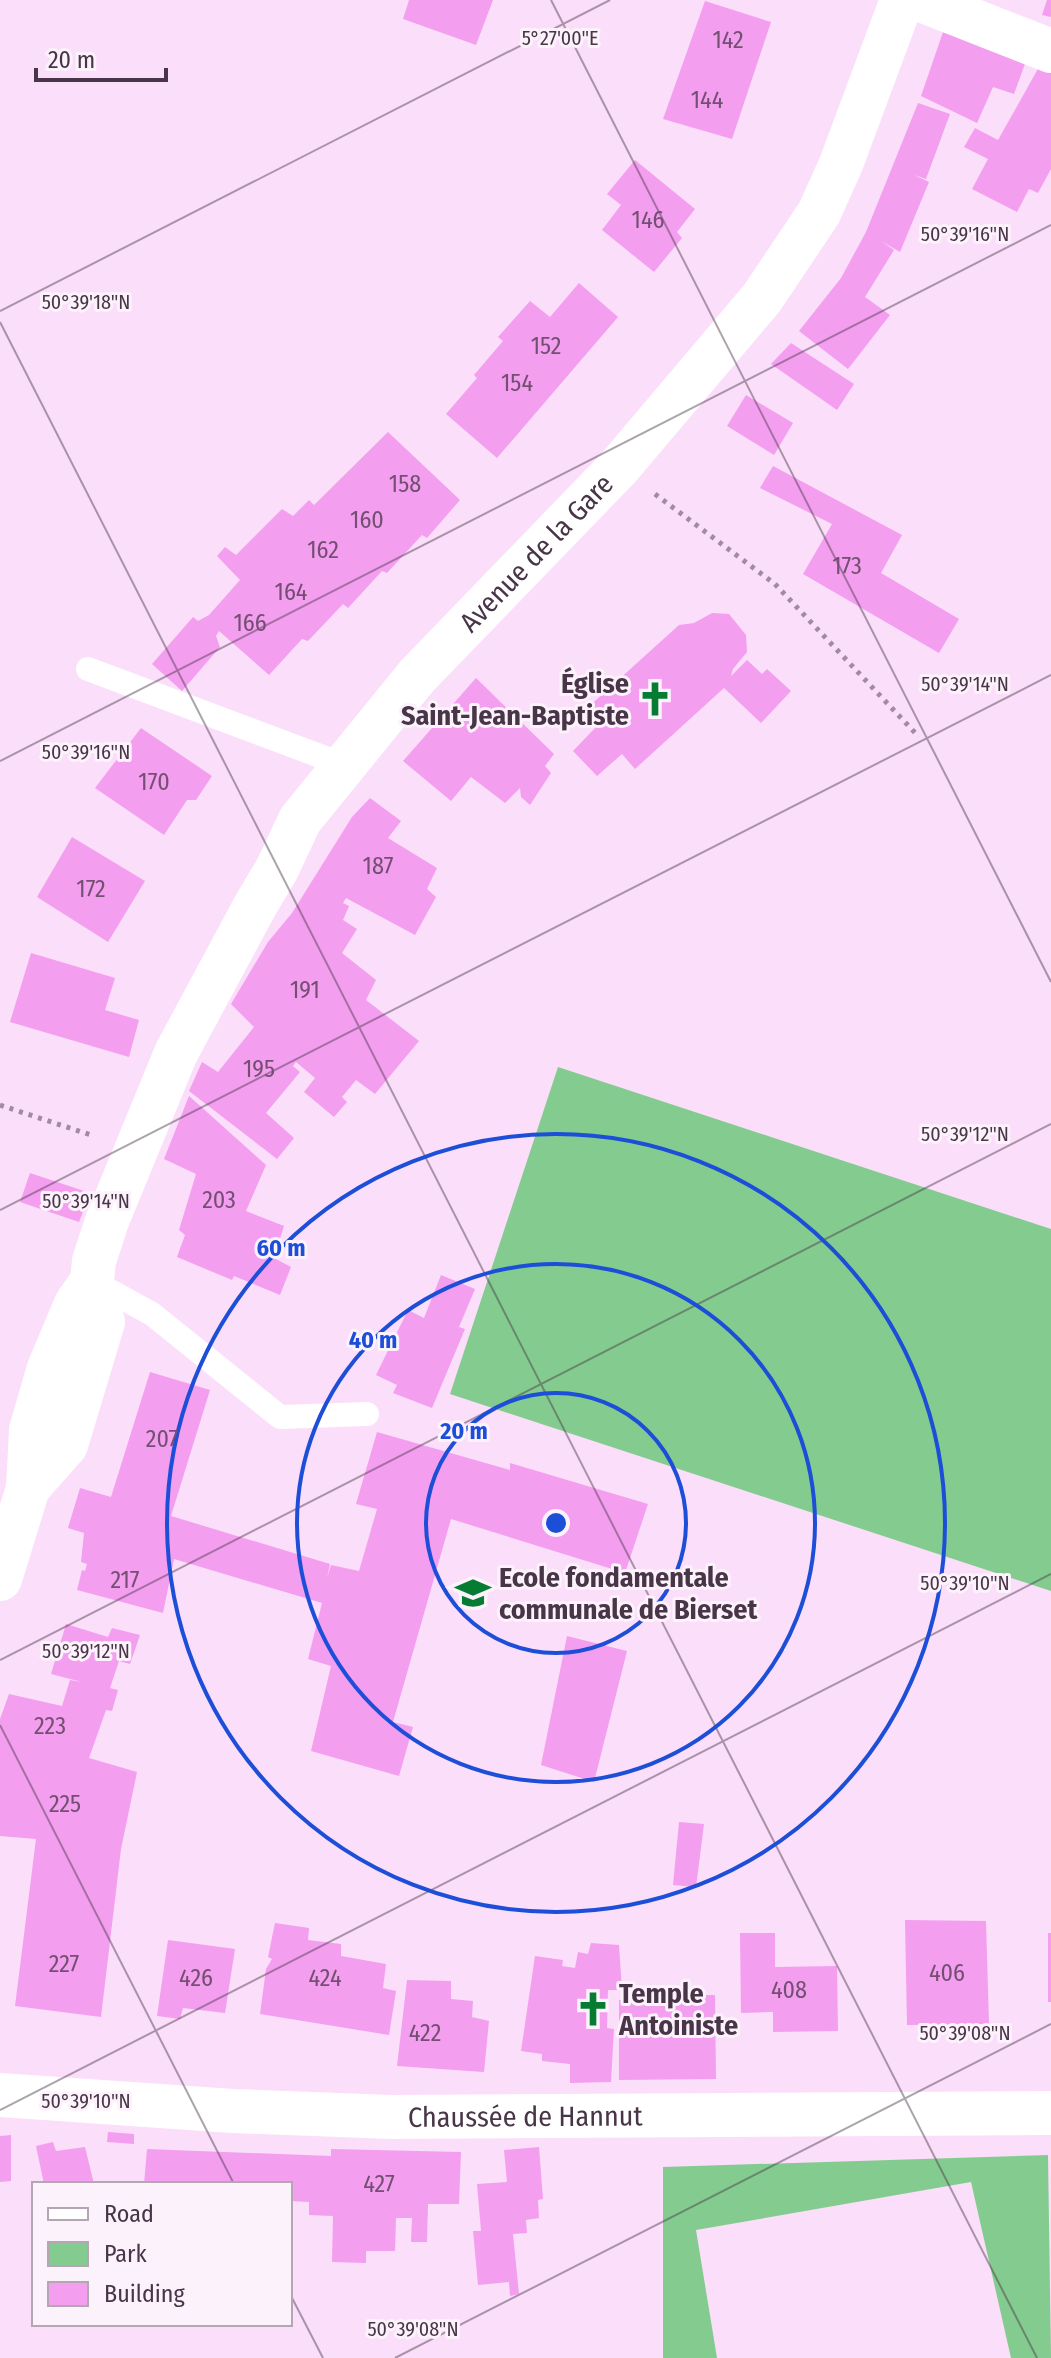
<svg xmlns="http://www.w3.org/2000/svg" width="1051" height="2358" font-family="'Fira Sans Condensed',sans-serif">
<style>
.green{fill:#84cb8f}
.building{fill:#f49ef0}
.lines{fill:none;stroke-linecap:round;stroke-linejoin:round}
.path{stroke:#a28aa0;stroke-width:5;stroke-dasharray:4 6;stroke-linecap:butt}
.service{stroke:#fff;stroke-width:24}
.minor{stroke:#fff;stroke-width:44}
.tertiary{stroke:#fff;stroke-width:44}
.secondary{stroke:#fff;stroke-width:44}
.ticks{fill:none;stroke:#483547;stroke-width:2;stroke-opacity:0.45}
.ring{fill:none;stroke:#1d4ed8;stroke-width:4}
.labels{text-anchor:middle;stroke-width:6;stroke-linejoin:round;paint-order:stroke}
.number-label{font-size:24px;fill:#734f71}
.street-label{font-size:28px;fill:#483547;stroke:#fcf2fb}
.poi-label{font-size:28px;font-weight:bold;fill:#483547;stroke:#fcf2fb;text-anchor:start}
.ticks-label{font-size:20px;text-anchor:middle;fill:#483547;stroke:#fcf2fb;stroke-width:6;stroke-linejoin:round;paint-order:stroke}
.centre{fill:#1d4ed8;stroke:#fcf2fb;stroke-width:4}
.ring-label{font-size:24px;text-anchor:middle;font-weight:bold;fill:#1d4ed8;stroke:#fcf2fb;stroke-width:6;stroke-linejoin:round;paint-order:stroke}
</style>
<rect width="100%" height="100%" fill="#fbdef9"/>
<g class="green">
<polygon points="558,1067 1051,1229 1051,1591 450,1394"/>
<polygon points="1048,2155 1051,2358 1011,2358 971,2182 696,2230 717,2358 663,2358 663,2167"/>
</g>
<g class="building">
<polygon points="409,0 493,0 476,45 403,19"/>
<polygon points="1047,0 1051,0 1051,17 1042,15"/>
<polygon points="705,1 771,22 732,139 663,119"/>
<polygon points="943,32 1026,61 1014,94 993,87 977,123 921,96"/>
<polygon points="1039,67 1051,72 1051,169 1038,193 1029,189 1017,212 972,189 988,159 964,147 975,128 998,140"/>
<polygon points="918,103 950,114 926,179 914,175 929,182 900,252 881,241 894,250 865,297 890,315 848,369 799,331 841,278 866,232"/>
<polygon points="635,160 695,209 677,232 682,238 654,272 602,230 621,205 607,194"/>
<polygon points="579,283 618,317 497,458 446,414 477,378 474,375 503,341 498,337 530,301 550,317"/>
<polygon points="791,343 854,384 837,410 771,364"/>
<polygon points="746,395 793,423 774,455 727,426"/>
<polygon points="388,432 460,500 427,538 422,535 387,573 382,571 348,608 343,604 308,641 302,639 269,675 219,631 216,636 220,647 182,691 152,664 193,617 198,621 209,615 240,580 217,556 225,547 236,555 282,509 293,516 309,500 314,505"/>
<polygon points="773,466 902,535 881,573 959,619 939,653 803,574 832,524 760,488"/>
<polygon points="712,613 729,614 746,635 747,652 733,669 731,676 747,660 762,674 767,669 791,691 761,723 724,688 635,769 622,754 597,776 573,751 597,726 585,710 679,625 694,623"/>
<polygon points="476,678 554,754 545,766 551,773 530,805 521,797 520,788 505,803 471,777 451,801 403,761"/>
<polygon points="141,728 212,776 196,800 187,800 164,835 95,788"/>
<polygon points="370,798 401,821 388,838 437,868 427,889 436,897 415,935 346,898 343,903 349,906 343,920 357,929 342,953 376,980 366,1000 419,1041 375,1094 356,1080 342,1097 347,1102 334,1117 304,1092 315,1078 296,1062 293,1066 300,1072 266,1113 294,1138 277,1159 189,1091 202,1062 218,1072 254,1027 231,1004 268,942 292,913 352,817"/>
<polygon points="72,837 145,881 108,942 37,897"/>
<polygon points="31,953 115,978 105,1010 139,1020 129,1057 10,1022"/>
<polygon points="189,1096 266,1165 246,1211 284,1226 274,1258 291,1267 280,1295 234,1276 232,1280 177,1257 185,1235 179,1230 196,1174 164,1159"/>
<polygon points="30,1173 90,1193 79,1222 20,1202"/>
<polygon points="441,1275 475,1289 459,1327 465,1329 432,1408 393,1393 397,1385 376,1375 408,1310 424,1318"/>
<polygon points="150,1372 210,1390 171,1516 330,1564 327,1578 331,1565 359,1571 377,1509 356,1504 377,1432 510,1470 510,1463 648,1504 625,1573 451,1519 393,1722 413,1727 399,1776 311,1751 331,1666 308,1659 322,1603 174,1559 163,1613 77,1590 82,1570 85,1571 87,1564 81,1562 84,1533 68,1528 80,1488 111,1497"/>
<polygon points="66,1624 108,1637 112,1628 140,1635 130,1664 119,1661 110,1688 118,1690 112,1711 106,1710 89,1758 137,1772 121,1849 101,2017 15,2006 36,1839 0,1836 0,1719 9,1694 62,1706 70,1680 82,1682 51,1674"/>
<polygon points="567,1636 627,1651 594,1782 541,1765"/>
<polygon points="679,1822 704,1824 696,1887 673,1885"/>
<polygon points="905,1920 986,1921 989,2024 907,2025"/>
<polygon points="275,1923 309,1928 308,1940 341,1944 341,1956 386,1964 383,1988 396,1991 389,2035 260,2014 266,1969 272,1959 268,1957"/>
<polygon points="740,1933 775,1933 775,1967 837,1966 838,2031 773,2032 773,2012 741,2013"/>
<rect x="1048" y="1933" width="3" height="69"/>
<polygon points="168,1940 235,1949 225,2013 183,2008 180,2019 157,2016"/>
<polygon points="591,1943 619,1945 622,1990 608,1990 607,2028 614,2029 611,2082 570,2083 570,2064 542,2061 542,2054 521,2051 535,1956 563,1960 562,1966 575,1968 578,1952 588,1954"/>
<polygon points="407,1980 451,1981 451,1999 473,2001 472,2017 489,2021 484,2072 397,2066"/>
<polygon points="685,1995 715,1995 716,2079 619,2080 619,2000 685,2000"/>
<polygon points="108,2132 134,2134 134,2144 107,2142"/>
<polygon points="11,2135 11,2181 0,2182 0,2136"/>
<polygon points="53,2142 56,2151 85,2147 94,2184 44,2184 36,2146"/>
<polygon points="539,2147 543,2199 538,2200 539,2218 526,2220 527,2233 513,2234 519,2294 510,2296 509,2282 478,2285 473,2231 481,2231 477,2184 507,2182 504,2150"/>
<polygon points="147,2149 331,2156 331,2149 461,2152 459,2204 428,2204 427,2242 411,2242 412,2218 396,2218 395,2251 366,2251 366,2263 332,2262 333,2216 309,2215 309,2202 290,2201 290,2184 144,2184"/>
</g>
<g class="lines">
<g class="path">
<polyline points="655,494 775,584 919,737"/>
<polyline points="0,1105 94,1136"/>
</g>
<g class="service">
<polyline points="88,669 344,765"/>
<polyline points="92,1281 152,1314 280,1417 367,1414"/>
</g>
<polyline class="minor" points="921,0 1051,51"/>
<g class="tertiary">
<polyline points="28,1488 66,1445 103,1322 92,1281"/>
<path id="s1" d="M0 1579 28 1488 31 1430 49 1368 76 1304 92 1281 94 1261 107 1221 176 1053 255 906 277 869 300 820 417 676 619 467 762 298 819 213 841 164 902 0"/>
</g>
<path class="secondary" id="s2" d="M0 2095 233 2111 391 2117 1051 2113"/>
</g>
<path class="ticks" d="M551 0 1051 982M0 311 610 0M0 322 1037 2358M0 761 1051 225M0 1210 1051 675M0 1660 1051 1124M0 1725 234 2184M0 2110 1051 1574M290 2294 323 2358M395 2358 1051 2024"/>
<g class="ring">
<circle cx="556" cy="1523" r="130"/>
<circle cx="556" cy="1523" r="259"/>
<circle cx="556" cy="1523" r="389"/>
</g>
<defs>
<g id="church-bare" transform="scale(2.76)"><path d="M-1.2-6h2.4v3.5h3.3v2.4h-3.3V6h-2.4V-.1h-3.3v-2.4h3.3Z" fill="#057c32" stroke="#fcf2fb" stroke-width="2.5" paint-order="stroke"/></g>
<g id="school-bare" transform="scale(2.76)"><path d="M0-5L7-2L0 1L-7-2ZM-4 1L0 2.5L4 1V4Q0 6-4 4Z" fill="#057c32" stroke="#fcf2fb" stroke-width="2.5" paint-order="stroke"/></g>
</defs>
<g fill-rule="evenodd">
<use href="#church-bare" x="655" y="699"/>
<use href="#school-bare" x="473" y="1593"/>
<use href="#church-bare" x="593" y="2009"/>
</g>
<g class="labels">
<g class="number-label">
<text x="728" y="48">142</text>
<text x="707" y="108">144</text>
<text x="648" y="228">146</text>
<text x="546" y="354">152</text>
<text x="517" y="391">154</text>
<text x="405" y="492">158</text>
<text x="367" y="528">160</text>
<text x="323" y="558">162</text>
<text x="847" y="574">173</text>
<text x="291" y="600">164</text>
<text x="250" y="631">166</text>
<text x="154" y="790">170</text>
<text x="378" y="874">187</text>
<text x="91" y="897">172</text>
<text x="305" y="998">191</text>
<text x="259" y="1077">195</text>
<text x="219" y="1208">203</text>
<text x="162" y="1447">207</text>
<text x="125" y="1588">217</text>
<text x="50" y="1734">223</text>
<text x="65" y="1812">225</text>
<text x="64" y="1972">227</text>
<text x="947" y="1981">406</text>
<text x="196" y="1986">426</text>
<text x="325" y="1986">424</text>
<text x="789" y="1998">408</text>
<text x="425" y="2041">422</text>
<text x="379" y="2192">427</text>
</g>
<g class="street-label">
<text dy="10" stroke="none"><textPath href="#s1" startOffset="1180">Avenue de la Gare</textPath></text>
<text dy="10" stroke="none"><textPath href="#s2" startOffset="526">Chaussée de Hannut</textPath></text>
</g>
<g class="poi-label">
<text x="629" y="693" text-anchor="end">Église<tspan x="629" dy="32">Saint-Jean-Baptiste</tspan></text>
<text x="499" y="1587">Ecole fondamentale<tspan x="499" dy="32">communale de Bierset</tspan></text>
<text x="619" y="2003">Temple<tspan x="619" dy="32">Antoiniste</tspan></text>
</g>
</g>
<g class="ticks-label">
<text x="560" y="45">5°27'00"E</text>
<text x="965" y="241">50°39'16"N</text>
<text x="86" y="309">50°39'18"N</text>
<text x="965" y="691">50°39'14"N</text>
<text x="86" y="759">50°39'16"N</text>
<text x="965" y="1141">50°39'12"N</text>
<text x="86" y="1208">50°39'14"N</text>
<text x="965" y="1590">50°39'10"N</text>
<text x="86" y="1658">50°39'12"N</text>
<text x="965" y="2040">50°39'08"N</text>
<text x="86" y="2108">50°39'10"N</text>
<text x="413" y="2336">50°39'08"N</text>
</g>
<circle cx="556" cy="1523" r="12" class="centre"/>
<g class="ring-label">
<text x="281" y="1256">60 m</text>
<text x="373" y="1348">40 m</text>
<text x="464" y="1439">20 m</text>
</g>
<rect x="32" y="2182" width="260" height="144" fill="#fcf2fb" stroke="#b4a6b3" stroke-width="2"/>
<rect x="48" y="2208" width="40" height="12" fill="#ffffff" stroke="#b4a6b3" stroke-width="2"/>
<text x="104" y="2222" font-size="24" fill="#483547">Road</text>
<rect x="48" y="2242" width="40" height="24" fill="#84cb8f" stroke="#b4a6b3" stroke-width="2"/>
<text x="104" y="2262" font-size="24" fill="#483547">Park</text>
<rect x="48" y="2282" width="40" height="24" fill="#f49ef0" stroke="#b4a6b3" stroke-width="2"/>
<text x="104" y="2302" font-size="24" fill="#483547">Building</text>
<path d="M36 68v12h130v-12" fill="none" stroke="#483547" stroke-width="4"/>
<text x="48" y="68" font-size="24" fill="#483547" stroke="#fcf2fb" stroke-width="6" paint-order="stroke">20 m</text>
</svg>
